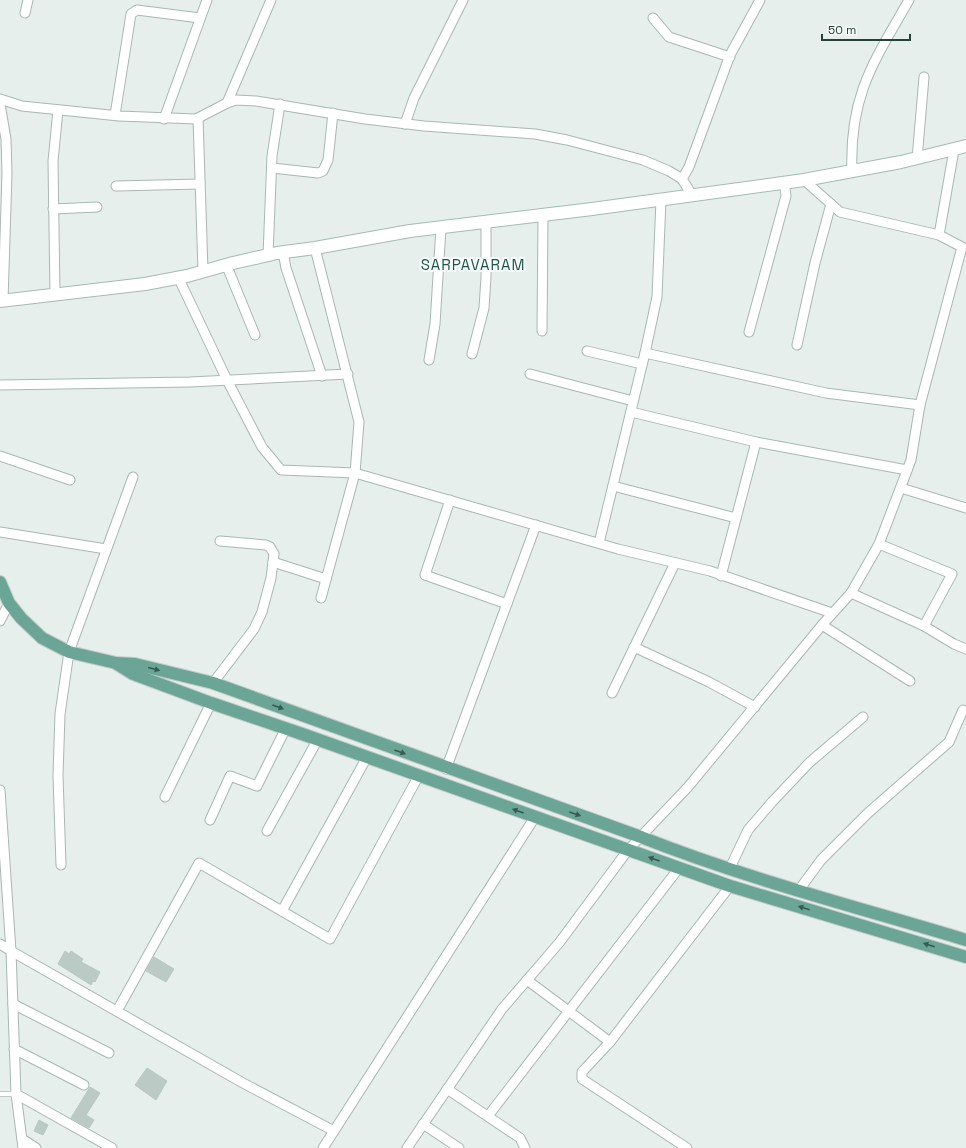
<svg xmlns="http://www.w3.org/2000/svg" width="966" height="1148" font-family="'Space Grotesk',sans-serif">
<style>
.building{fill:#bbcac4;stroke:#b8c9c2}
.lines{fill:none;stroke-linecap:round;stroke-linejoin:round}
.service-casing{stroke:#a8b8b2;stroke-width:6}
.minor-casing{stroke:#a8b8b2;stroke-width:11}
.secondary-casing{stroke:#a4bbb3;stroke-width:14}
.primary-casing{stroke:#c2cac8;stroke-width:14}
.service{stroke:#fff;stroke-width:4.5}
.minor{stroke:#fff;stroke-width:9}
.secondary{stroke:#fff;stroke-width:12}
.primary{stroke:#6aa596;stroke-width:12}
.oneway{fill:#365b51}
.labels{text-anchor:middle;stroke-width:4;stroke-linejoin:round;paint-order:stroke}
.quarter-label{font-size:15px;letter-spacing:1px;fill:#1f5548;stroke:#f7fbf9}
</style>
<rect width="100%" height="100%" fill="#e6efeb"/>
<g class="building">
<polygon points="65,951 69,954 71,951 83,959 81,962 100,972 95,982 93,981 91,985 58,964"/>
<polygon points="154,957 174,969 166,982 146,971"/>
<polygon points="147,1068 167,1081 156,1100 135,1085"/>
<polygon points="90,1087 100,1093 86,1115 94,1120 89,1128 71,1118"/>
<polygon points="39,1120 48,1125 43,1135 34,1131"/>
</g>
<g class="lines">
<g class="service-casing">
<polyline id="service" points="0,1094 16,1094"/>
</g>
<g class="minor-casing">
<g id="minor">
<polyline points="25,13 28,0"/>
<polyline points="653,18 669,37 730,57"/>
<polyline points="0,99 22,106 119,116 196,119 227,103 236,100 256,101 365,119 424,126 535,134 567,140 643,160 669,171 682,179 692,195"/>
<polyline points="227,103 271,0"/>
<polyline points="0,104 6,139 7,173 3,301"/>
<polyline points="115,115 131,14 137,10 200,18"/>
<polyline points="198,118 203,271"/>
<polyline points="164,119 207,0"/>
<polyline points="405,124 414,98 463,0"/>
<polyline points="917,159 924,77"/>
<polyline points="272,168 318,173 323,171 328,160 333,113"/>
<path d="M852 172C849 96 873 63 909 0"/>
<polyline points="682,179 689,167 730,55 760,0"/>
<polyline points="804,180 840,212 939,235"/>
<polyline points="116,186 200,184"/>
<polyline points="53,209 97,207"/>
<polyline points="315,248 359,422 355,473 321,598"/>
<polyline points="283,252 286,268 322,376"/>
<polyline points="268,255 272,156 280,104"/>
<polyline points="226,264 255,335"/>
<polyline points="178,277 227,380 262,447 281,470 355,473 618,549 710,571 832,613"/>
<polyline points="55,295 53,161 58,110"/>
<polyline points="542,331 543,216"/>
<polyline points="749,332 786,196 784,182"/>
<polyline points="797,345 815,263 831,204"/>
<polyline points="587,351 642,364"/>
<polyline points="645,353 657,297 661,200"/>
<polyline points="472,354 484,308 486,277 486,222"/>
<polyline points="429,360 435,324 441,228"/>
<polyline points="530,374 633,401"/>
<polyline points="0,385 190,382 348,374"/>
<polyline points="631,412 756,442"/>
<polyline points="0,456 70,480"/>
<polyline points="613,486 736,518"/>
<polyline points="901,488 966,508"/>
<polyline points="450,500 425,575 507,604"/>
<polyline points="0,532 106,549"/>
<polyline points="599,543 645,353 826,393 920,405"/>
<polyline points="273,562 326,579"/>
<polyline points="721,576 756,442 907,470"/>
<polyline points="851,593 924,626 952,574 879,544"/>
<polyline points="0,621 9,603"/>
<polyline points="822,625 910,681"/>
<polyline points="924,626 954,644 966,649"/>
<polyline points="634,647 709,682 755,707"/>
<polyline points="213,683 254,629 262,612 271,578 274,554 270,547 266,545 220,541"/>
<polyline points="612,693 675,563"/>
<polyline points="446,769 536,525"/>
<polyline points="0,790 11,951 243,1083 334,1131 535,817"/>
<polyline points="165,797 211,703"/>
<polyline points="210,820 230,776 257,786 286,728"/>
<polyline points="267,831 318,739"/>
<polyline points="61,865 58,776 60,714 69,652 133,477"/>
<polyline points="729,870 748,830 772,802 810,762 863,717"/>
<polyline points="799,890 821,860 868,813 949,742 963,710"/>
<polyline points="282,911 367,757"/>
<polyline points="0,944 11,951 16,1094 23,1148"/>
<polyline points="527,980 610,1042 730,886"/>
<polyline points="13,1004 109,1053"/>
<polyline points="117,1011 199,863 330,939 419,775"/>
<polyline points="610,1042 582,1072 582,1079 687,1148"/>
<polyline points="14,1049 84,1085"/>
<polyline points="447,1089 520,1138 525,1148"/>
<polyline points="16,1094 112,1148"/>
<polyline points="488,1116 679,868"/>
<polyline points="423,1124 459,1148"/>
<polyline points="22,1139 36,1148"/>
<polyline points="323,1148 334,1131"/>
<polyline points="407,1148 502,1009 559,943 628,850 688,787 822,625 851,593 879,544 911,460 920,405 962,247 939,235 954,150"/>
</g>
</g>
<g class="secondary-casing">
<polyline id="secondary" points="0,301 145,284 187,276 233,263 277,253 315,248 410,231 592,209 804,180 901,162 966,146"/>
</g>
<g class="primary-casing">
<g id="primary">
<path d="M0 582 9 603 21 618 42 638 69 652 116 663 135 664 213 683 641 837C747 879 857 907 966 940"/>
<polyline points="117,664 133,674 211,703 305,735 730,886 966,957"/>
</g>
</g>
<use href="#service" class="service"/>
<use href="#minor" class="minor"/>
<use href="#secondary" class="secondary"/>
<use href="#primary" class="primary"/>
</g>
<defs><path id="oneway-solid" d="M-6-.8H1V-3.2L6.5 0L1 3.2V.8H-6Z"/></defs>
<g class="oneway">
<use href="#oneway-solid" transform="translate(154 669) rotate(15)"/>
<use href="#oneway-solid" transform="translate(278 707) rotate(20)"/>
<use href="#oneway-solid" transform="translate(400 752) rotate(20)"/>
<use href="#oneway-solid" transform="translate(518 811) rotate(-160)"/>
<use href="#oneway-solid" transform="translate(575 814) rotate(19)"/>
<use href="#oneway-solid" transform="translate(654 859) rotate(-160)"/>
<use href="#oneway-solid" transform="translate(804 908) rotate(-163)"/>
<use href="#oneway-solid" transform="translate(929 945) rotate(-163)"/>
</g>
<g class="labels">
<g class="quarter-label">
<text x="473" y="270">SARPAVARAM</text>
</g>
</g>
<path d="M822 34v6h88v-6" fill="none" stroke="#24423a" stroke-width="2"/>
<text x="828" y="34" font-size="12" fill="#24423a" stroke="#f7fbf9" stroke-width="3" paint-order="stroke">50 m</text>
</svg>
